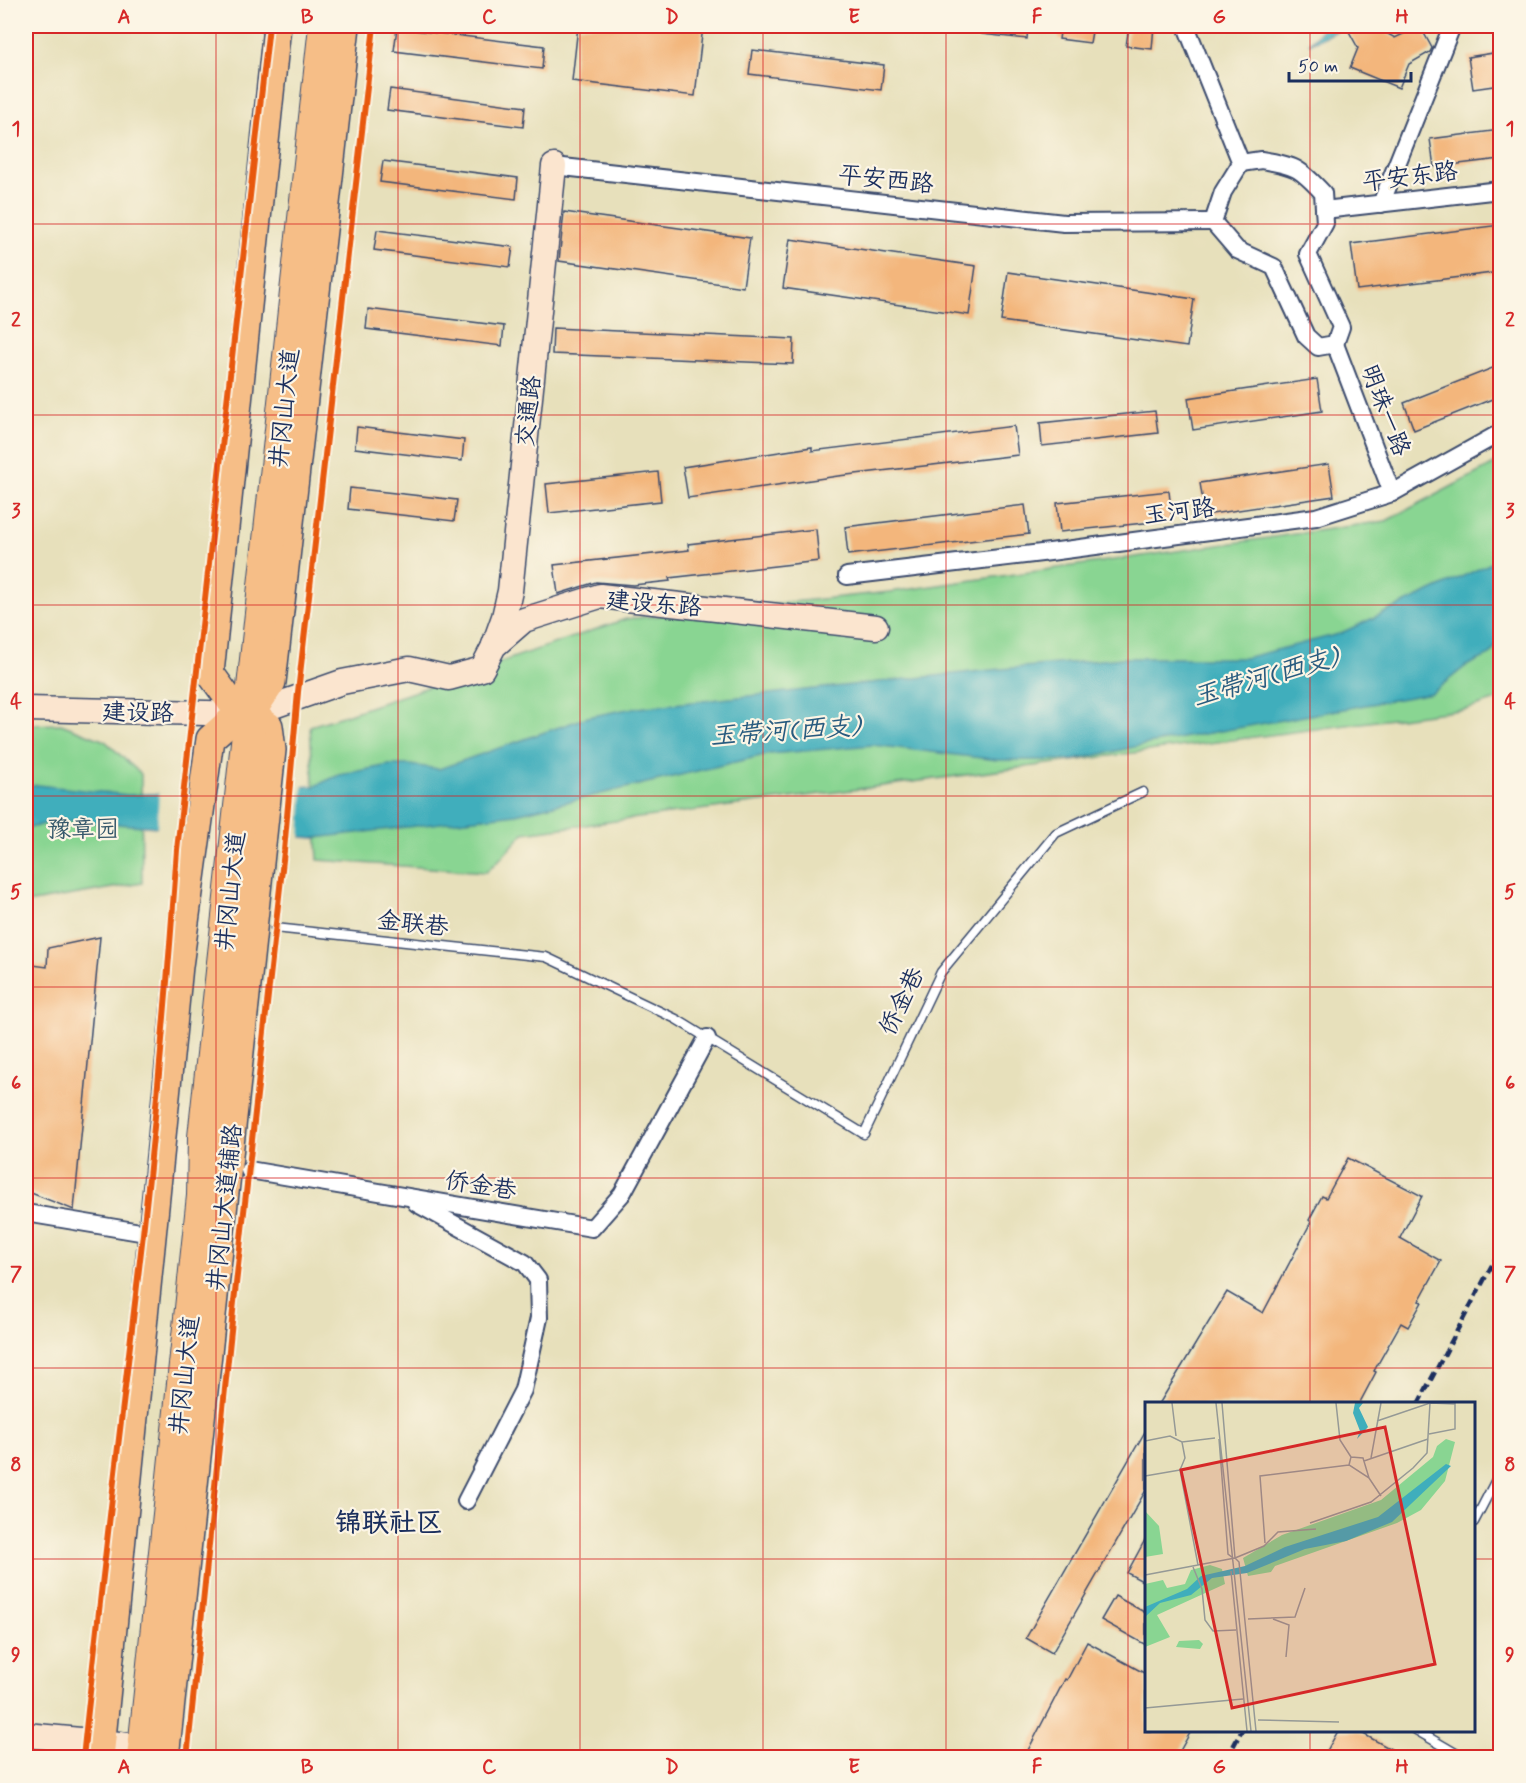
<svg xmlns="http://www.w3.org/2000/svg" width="1526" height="1783" font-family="Mynerve,'LXGW WenKai TC',sans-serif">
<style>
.green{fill:#89d592;stroke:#528278;stroke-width:1.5}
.water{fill:#3faebc;stroke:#2d6e8d;stroke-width:1.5}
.pier{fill:#e7e0bb}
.building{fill:#f3b67b}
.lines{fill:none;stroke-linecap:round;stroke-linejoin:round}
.lane-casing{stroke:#3a4a6c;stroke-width:11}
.street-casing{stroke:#3a4a6c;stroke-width:20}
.secondary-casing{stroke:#3a4a6c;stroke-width:27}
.primary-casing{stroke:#3a4a6c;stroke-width:30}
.highway-casing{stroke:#3a4a6c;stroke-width:34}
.lane{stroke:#fff;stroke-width:8}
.street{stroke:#fff;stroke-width:16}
.secondary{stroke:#fbe5cf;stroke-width:24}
.primary{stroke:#f6be87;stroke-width:27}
.highway{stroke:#f6be87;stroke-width:32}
.rail{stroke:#1b2f5e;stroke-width:4.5;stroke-dasharray:9 4.5;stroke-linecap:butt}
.cycleway-casing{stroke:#fcf5e5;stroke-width:10}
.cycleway{stroke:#e8590c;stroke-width:6}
.grid{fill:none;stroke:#d62828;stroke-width:1.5;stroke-opacity:0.55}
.labels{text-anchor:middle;stroke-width:4.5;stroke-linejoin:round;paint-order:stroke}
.street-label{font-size:24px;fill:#1b2f5e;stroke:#fcf5e5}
.park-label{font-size:24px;fill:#36586b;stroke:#fcf5e5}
.water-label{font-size:26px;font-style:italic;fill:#285b7f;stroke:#fcf5e5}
.quarter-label{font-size:27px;font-weight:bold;fill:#1b2f5e;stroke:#fcf5e5}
.inset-road{fill:none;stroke:#959996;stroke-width:1.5}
.view{fill:#d62828;fill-opacity:0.15;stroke:#d62828;stroke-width:3}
.inset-edge{fill:none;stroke:#1b2f5e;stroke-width:3}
.neatline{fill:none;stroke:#d62828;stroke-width:2}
.grid-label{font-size:20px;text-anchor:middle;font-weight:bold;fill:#d62828}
</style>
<rect width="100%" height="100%" fill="#fcf5e5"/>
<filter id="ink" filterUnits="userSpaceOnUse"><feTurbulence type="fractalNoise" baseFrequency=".0167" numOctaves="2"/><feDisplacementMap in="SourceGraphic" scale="12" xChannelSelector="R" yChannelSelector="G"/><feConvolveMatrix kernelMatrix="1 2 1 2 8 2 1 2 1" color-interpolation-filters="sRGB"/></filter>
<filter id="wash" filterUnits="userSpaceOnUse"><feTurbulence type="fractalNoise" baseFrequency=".008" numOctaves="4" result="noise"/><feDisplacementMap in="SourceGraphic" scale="24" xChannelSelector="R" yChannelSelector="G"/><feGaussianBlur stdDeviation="1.35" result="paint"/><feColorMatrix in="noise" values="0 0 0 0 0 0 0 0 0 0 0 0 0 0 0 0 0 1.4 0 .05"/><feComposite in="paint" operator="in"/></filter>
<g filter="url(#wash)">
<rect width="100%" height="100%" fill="#e7e0bb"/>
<g class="green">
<polygon points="1500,461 1500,699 1468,709 524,833 500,859 486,872 318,860 310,726 349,714 626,619 890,592 1386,521"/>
<polygon points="61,724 105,741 141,774 142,883 26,903 26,725"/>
</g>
<g class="water">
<polygon points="1325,26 1346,26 1309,44"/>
<polygon points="1500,559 1500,639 1490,655 1466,666 1432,693 1148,744 1074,760 998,760 873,745 769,754 516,814 315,838 59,820 26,829 26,786 37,785 128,795 315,786 339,775 389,765 410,765 439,769 588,717 628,709 981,671 1123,658 1245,658 1339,634"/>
</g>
<polygon class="pier" points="303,783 300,840 157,829 159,790"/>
<g id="blocks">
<g class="building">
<polygon points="578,26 703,26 695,96 572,81"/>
<polygon points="983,26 1028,26 1027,39 982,34"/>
<polygon points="1061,26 1093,26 1090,43 1059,39"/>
<polygon points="1129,26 1154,26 1152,49 1126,46"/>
<polygon points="1346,26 1382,26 1386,33 1395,38 1420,26 1432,48 1430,52 1409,64 1399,88 1350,68 1358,48"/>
<polygon points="397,28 544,46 542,69 394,51"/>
<polygon points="752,50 884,65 881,90 749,74"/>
<polygon points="1500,52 1500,85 1473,89 1468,57"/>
<polygon points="390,89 525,107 523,127 387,110"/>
<polygon points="1500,130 1500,159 1434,167 1430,139"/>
<polygon points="383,161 518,178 516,199 380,182"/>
<polygon points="564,212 750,238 743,287 559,261"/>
<polygon points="1500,225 1500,272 1357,290 1351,244"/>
<polygon points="377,230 513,247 510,267 374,250"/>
<polygon points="790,239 976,266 969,315 783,288"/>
<polygon points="1008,272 1194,299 1187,347 1001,321"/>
<polygon points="368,309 504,326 502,346 366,329"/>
<polygon points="553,328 794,339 793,364 552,354"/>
<polygon points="1500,365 1500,396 1414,430 1404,403"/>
<polygon points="1317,379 1322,411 1193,430 1188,398"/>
<polygon points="1155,411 1158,433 1042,446 1040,423"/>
<polygon points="1014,426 1018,455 838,476 688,498 683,467 812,447 812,451"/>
<polygon points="357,427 464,440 462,461 355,448"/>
<polygon points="1329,464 1334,496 1205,515 1200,483"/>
<polygon points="658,472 661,501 549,513 546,484"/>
<polygon points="350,488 457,500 454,521 348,509"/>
<polygon points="1169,491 1172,520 1060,532 1057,503"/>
<polygon points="1025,505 1029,534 848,555 845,527"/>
<polygon points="816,529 819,561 669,578 670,581 633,585 596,582 558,594 554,565 689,550 688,544"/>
<polygon points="100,937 74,1210 26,1191 26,964 47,967 48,948"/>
<polygon points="1348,1158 1422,1196 1400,1238 1441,1261 1419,1301 1422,1302 1408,1327 1401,1323 1374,1371 1376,1372 1359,1404 1159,1404 1227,1292 1263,1313 1311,1222 1309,1220 1322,1196 1326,1198"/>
<polygon points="1146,1430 1146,1490 1052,1653 1026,1638"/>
<polygon points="1146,1538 1146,1583 1127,1573"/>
<polygon points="1115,1596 1146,1613 1146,1645 1101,1620"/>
<polygon points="1087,1642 1146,1674 1146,1731 1191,1731 1176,1758 1024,1758 1065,1679 1067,1680"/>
<polygon points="1338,1731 1358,1731 1407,1758 1323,1758"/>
</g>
</g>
</g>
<g filter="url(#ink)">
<use href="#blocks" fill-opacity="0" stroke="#3a4a6c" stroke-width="1.5"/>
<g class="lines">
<g class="lane-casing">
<g id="lane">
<polyline points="275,928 546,957 676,1019 864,1134 941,972 1056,833 1143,792"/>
<polyline points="1474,1522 1500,1472"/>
<polyline points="1416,1730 1464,1758"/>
</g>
</g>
<g class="street-casing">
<g id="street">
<polyline points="1188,26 1188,31 1241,163"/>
<path d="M1261 160C1295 165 1300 168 1323 193L1325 223 1308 254 1341 327 1335 344 1318 347 1306 336 1274 267 1237 250 1213 222 1223 192 1241 163Z"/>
<polyline points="554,166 1064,223 1213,222"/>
<polyline points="1381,204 1452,26"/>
<polyline points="1324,210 1500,190"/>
<polyline points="1335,344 1392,493"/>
<polyline points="847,576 1050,552 1316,517 1392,493 1500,433"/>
<polyline points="249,1170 592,1228 622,1194 707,1038"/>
<polyline points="416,1203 525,1263 538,1280 539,1318 523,1390 466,1501"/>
<polyline points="26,1213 152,1234"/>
</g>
</g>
<g class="secondary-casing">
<g id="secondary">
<polyline points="494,645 504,617 510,591 554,166"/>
<polyline points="26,709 251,714 342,682 409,669 449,678 482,669 494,646 524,620 600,596 876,627"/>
<polyline points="26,1735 102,1742 144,1747"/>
</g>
</g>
<g class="primary-casing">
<g id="primary">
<polyline points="100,1758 179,966 210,739 239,713 210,673 277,26"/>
<polyline points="165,1758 272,750 269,726 251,714 272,682 346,26"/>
</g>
</g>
<g class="highway-casing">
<polyline id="highway" points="143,1758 203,1196 204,1137 325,26"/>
</g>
<use href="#lane" class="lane"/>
<use href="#street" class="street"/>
<use href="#secondary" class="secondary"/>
<use href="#primary" class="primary"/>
<use href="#highway" class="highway"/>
<g class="rail">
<polyline points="1418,1404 1500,1250"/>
<polyline points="1227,1758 1242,1730"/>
</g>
<g class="cycleway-casing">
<g id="cycleway">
<path d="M83 1758C101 1583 123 1408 143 1234 157 1106 168 978 177 850L269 26"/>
<polyline points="187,1758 233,1311 284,851 298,692 374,26"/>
</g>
</g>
<use href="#cycleway" class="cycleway"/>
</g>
</g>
<path class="grid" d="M216 26V1758M398 26V1758M580 26V1758M763 26V1758M946 26V1758M1128 26V1758M1310 26V1404M26 224H1500M26 415H1500M26 605H1500M26 796H1500M26 987H1500M26 1178H1500M26 1368H1500M26 1559H1146M1474 1559H1500M1310 1730V1758"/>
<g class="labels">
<g class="street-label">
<text transform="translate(1410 176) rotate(-7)" y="8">平安东路</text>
<text transform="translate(886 179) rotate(6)" y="8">平安西路</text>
<text transform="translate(284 408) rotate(-84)" y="8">井冈山大道</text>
<text transform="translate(1386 410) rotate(69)" y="8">明珠一路</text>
<text transform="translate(528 411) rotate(-84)" y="8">交通路</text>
<text transform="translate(1179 511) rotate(-7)" y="8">玉河路</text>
<text transform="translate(654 603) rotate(5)" y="8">建设东路</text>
<text transform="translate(138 712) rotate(1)" y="8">建设路</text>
<text transform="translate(230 891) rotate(-84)" y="8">井冈山大道</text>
<text transform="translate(413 923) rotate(6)" y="8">金联巷</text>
<text transform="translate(901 1001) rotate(-64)" y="8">侨金巷</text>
<text transform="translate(481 1185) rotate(9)" y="8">侨金巷</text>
<text transform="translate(224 1207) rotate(-84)" y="8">井冈山大道辅路</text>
<text transform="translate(184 1375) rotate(-84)" y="8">井冈山大道</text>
</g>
<g class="park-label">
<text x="83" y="837">豫章园</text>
</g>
<g class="water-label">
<text transform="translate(1265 676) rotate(-16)" y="9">玉带河(西支)</text>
<text transform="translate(785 730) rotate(-4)" y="9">玉带河(西支)</text>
</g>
<g class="quarter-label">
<text x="389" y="1531">锦联社区</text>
</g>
</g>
<g transform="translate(1145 1402)">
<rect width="330" height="330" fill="#e7e0bb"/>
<path d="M301 37 310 40 300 79 276 108 252 121 130 164 126 170 103 174 98 156 137 133 236 98 288 55 292 44ZM0 109 14 124 18 152 0 155ZM65 163 77 167 80 182 12 213 25 235 0 245V182L18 178 22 186 40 182 46 168ZM54 238 58 242 55 247 31 245 34 239Z" fill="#89d592"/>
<path d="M210 1H218L214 6 223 25 212 37 215 29 208 11ZM301 62 306 64 247 120 201 139 160 147 102 171 67 176 46 193 15 201 0 215V205L42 187 56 174 100 164 140 145 233 115Z" fill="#3faebc"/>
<path class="inset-road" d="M27 1 31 34M71 1 106 329M77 1 90 156M191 1 195 38 206 55 204 63 224 76 218 56 206 55M232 19 285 1 310 2M284 32 310 27V1M74 37 83 152 88 156M0 39 25 34 37 40 70 36M37 40 40 56 35 68 53 163M226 56 236 1M219 59 283 37M0 74 35 68M224 76 236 94M165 121 226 100 268 66 282 51 285 1M120 141 115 74 204 63M90 156 119 144 133 130 171 127M90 156 94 160 111 329M48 165 57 187 60 218 68 229 91 228M86 169 102 329M0 173 90 156M103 217 150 215 160 186M128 217 144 223 141 255M0 306 98 297M113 318 194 320"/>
<path class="view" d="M240 25 290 262 87 306 36 68Z"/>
<rect width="330" height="330" class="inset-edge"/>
</g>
<rect width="1526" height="1783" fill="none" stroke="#fcf5e5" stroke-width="66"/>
<path d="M1289 72v9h122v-9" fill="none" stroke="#1b2f5e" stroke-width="3"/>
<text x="1298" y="72" font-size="18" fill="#1b2f5e" stroke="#fcf5e5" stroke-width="4.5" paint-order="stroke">50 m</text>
<rect x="33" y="33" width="1460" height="1717" class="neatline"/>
<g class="grid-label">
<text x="124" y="23">A</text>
<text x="307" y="23">B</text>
<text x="489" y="23">C</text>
<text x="672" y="23">D</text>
<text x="854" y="23">E</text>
<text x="1037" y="23">F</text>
<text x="1219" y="23">G</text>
<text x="1402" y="23">H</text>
<text x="16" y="135">1</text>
<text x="1510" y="135">1</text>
<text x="16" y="326">2</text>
<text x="1510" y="326">2</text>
<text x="16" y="517">3</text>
<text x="1510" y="517">3</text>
<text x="16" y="708">4</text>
<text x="1510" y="708">4</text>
<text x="16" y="898">5</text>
<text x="1510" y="898">5</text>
<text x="16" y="1089">6</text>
<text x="1510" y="1089">6</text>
<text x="16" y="1280">7</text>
<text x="1510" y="1280">7</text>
<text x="16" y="1471">8</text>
<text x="1510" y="1471">8</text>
<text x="16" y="1661">9</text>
<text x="1510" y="1661">9</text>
<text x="124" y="1773">A</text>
<text x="307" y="1773">B</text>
<text x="489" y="1773">C</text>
<text x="672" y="1773">D</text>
<text x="854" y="1773">E</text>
<text x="1037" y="1773">F</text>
<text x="1219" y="1773">G</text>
<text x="1402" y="1773">H</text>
</g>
</svg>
